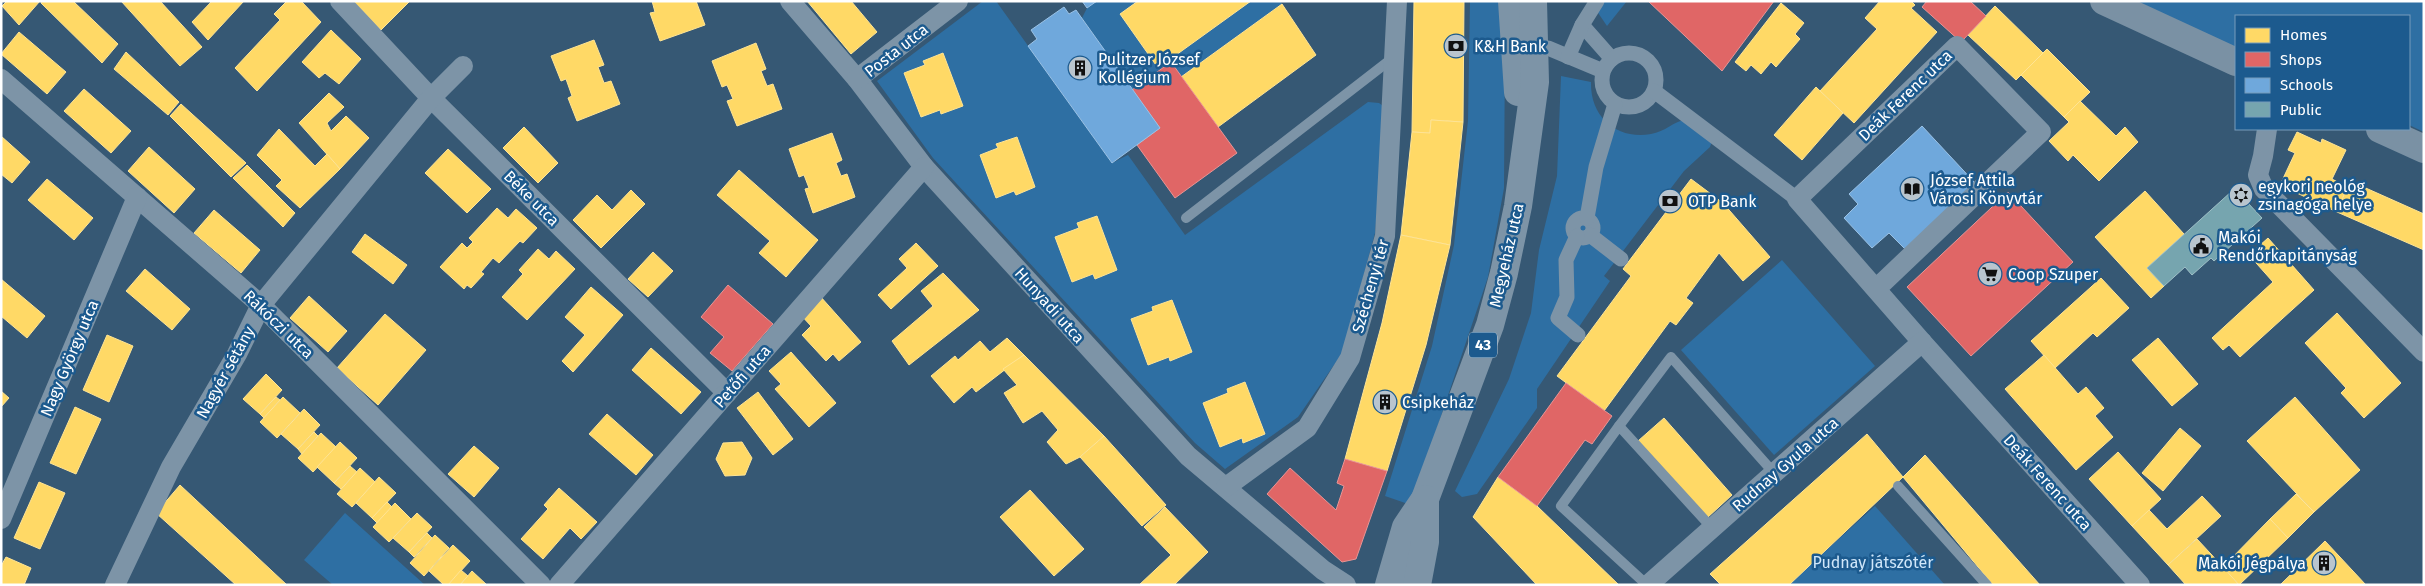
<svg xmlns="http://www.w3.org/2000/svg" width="2425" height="586" font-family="'Fira Sans',sans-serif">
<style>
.green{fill:#2e6fa3}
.homes{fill:#ffd966;stroke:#ffe494}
.shops{fill:#e06666;stroke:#e99494}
.schools{fill:#6fa8dc;stroke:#9ac2e6}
.public{fill:#76a5af;stroke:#9fc0c7}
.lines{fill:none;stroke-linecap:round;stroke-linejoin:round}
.service{stroke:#7d94a7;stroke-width:10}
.pedestrian{stroke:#7d94a7;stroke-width:15}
.minor{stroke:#7d94a7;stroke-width:20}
.secondary{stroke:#7a91a4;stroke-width:28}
.primary{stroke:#7d94a7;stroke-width:28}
.labels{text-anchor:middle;stroke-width:5;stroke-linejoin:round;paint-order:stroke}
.shield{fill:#1c5a8e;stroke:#bbcedd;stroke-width:1}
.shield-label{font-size:15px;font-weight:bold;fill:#fff}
.poi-label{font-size:16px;fill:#fff;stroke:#1c5a8e;text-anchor:start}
.street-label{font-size:16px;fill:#fff;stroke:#1c5a8e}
.park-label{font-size:16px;fill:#d0e7fa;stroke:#1c5a8e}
</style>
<rect width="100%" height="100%" fill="#365874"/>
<g class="green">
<polygon points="983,1 996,1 1112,163 1128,155 1185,235 1368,102 1379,103 1386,108 1375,233 1343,352 1298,417 1225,469 1195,443 933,158 877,81"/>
<polygon points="1097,1 1280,1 1282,4 1181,77 1170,62 1132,90 1082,18 1087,8"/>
<polygon points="1470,1 1502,1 1505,45 1504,188 1488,277 1411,505 1385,496 1432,346 1454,245 1468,121"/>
<polygon points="1590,1 1627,1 1607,26"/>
<polygon points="2131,1 2424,1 2424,132 2409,125 2409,16 2236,16 2236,48"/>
<path d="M1561 76 1591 82C1590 117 1617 140 1651 134 1665 132 1674 121 1687 119L1712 141 1710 147 1684 171 1604 276 1610 281 1537 389V408L1477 494 1462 497 1455 491 1509 379 1531 313 1539 250 1557 176Z"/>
<polygon points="1782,260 1875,366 1774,455 1681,350"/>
<polygon points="1875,506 1945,585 1788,585"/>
<polygon points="345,513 425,585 333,585 304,560"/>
</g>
<g class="homes">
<polygon points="7,1 40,1 19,25 2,6"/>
<polygon points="42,1 73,1 118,44 102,63 41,3"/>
<polygon points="121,1 160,1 202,47 180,66"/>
<polygon points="212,1 244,1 208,40 192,22"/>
<polygon points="287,1 301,1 321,22 257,91 235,68 280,20 274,14"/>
<polygon points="353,1 410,1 381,30"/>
<polygon points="652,1 696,1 705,25 660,41 650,13 655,12"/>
<polygon points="807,1 851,1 877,32 851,54"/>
<polygon points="1138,1 1251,1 1158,68 1120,14"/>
<polygon points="1414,1 1464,1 1463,122 1431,120 1430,133 1412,132"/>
<polygon points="1880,1 1911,1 1915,5 1911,8 1937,32 1854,123 1820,91 1877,29 1865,18"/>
<polygon points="1781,3 1804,23 1795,34 1800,39 1776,67 1771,62 1761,74 1751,65 1746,71 1735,62"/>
<polygon points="1282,4 1316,55 1218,127 1181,77"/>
<polygon points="1995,6 2043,53 2016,80 1968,35"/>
<polygon points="331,30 361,59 339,84 325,73 319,78 302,62"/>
<polygon points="19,32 66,72 47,94 1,54"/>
<polygon points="594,40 604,65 598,67 604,83 611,81 620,104 577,121 568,98 572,96 566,79 561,81 551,56"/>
<polygon points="756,43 766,69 761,71 767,86 773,84 782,109 737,126 727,101 733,99 727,85 722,87 712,61"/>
<polygon points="2047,49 2090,92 2064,117 2021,75"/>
<polygon points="126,52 179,102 168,115 114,69"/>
<polygon points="943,53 963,106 941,114 940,110 921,117 904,73 925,65 923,61"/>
<polygon points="1816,87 1843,113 1802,160 1774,135"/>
<polygon points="84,89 131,131 111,153 64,111"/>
<polygon points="329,93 344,107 327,123 331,131 346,116 369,138 340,169 299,123"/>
<polygon points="2080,101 2116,136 2125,127 2138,142 2099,181 2073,155 2068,161 2049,141 2069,122 2064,117"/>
<polygon points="181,104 246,163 231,177 170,116"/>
<polygon points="1431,120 1463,122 1450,245 1401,235 1412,132 1430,133"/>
<polygon points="524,127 558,163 538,183 503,148"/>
<polygon points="279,129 315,166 327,154 340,169 300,208 276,186 282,180 257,155"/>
<polygon points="2297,132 2321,143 2322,139 2346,150 2332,179 2347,187 2337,212 2280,185 2295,153 2288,150"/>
<polygon points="832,133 842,160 836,163 841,176 847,174 855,197 813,213 805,189 809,188 804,175 799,177 789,149"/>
<polygon points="1,136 30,162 12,183 1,174"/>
<polygon points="1017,137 1035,187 1016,195 1014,191 996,198 980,155 998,148 996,144"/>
<polygon points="149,147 195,189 174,213 128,171"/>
<polygon points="448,149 491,189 467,213 425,173"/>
<polygon points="247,165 295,213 283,227 233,178"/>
<polygon points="739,170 818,240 786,277 759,253 770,241 717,195"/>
<polygon points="47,179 93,218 74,240 28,200"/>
<polygon points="1691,179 1723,203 1770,257 1743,281 1719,253 1686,298 1693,303 1676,325 1670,321 1604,411 1557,376 1631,276 1623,269"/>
<polygon points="2350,181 2424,214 2424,250 2337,212"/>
<polygon points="631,190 645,204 601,248 573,220 597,195 612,210"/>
<polygon points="2145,191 2184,234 2147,268 2164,286 2151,298 2095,237"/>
<polygon points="497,208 508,218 516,209 537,228 523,243 520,241 499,263 493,258 481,272 484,274 471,288 467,285 464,289 440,267 462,243 467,248 473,242 469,238"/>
<polygon points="214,210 260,250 241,273 194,233"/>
<polygon points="1097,216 1117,270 1095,279 1093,274 1072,282 1055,237 1079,228 1077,223"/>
<polygon points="365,234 407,265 393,284 352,252"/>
<polygon points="1401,235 1450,245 1426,345 1387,471 1345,459 1382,323"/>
<polygon points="2268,238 2314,290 2240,357 2229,345 2223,350 2212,338 2273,282 2249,255"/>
<polygon points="916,243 938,266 891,309 878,295 907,268 899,259"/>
<polygon points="538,249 549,259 556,251 575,269 527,320 502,297 523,274 519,270"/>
<polygon points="653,252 673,271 648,297 628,279"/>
<polygon points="145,269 190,309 172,330 126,291"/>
<polygon points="943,273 979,310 909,365 892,341 933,306 921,291"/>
<polygon points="2101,278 2129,308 2097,337 2093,333 2055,368 2031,341"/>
<polygon points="1,279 45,316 27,338 1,316"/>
<polygon points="591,287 623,315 573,372 562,361 585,335 565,317"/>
<polygon points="309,296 347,331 328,352 290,318"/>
<polygon points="820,296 861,342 839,361 833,354 826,361 802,335 811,326 800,314"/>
<polygon points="1172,300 1192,352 1170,361 1169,357 1148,365 1131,319 1153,311 1152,307"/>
<polygon points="2337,313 2401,383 2364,418 2341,393 2346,388 2305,343"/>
<polygon points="385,314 426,350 378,405 337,368"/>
<polygon points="107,335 133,346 109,402 83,390"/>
<polygon points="1007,338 1024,355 976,392 972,387 954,403 931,376 955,356 958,360 980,341 990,352"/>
<polygon points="2158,338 2198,384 2172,406 2132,360"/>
<polygon points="651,348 701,392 681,414 632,370"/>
<polygon points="791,352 836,403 809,427 775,389 781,384 769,371"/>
<polygon points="1024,355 1104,436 1080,457 1066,464 1047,442 1058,430 1042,411 1023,423 1004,393 1017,385 1003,369"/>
<polygon points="2044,355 2078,394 2086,387 2104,408 2095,416 2113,437 2076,470 2005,389"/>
<polygon points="266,374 282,390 260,414 243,399"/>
<polygon points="1245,382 1265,434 1243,443 1242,438 1220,447 1203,403 1228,393 1227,389"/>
<polygon points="1,391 9,398 1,407"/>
<polygon points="758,392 793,439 773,455 737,408"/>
<polygon points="276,397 280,400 264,418 260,414"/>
<polygon points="283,397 300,413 277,438 260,422"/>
<polygon points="2295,397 2360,470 2314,512 2247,441"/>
<circle cx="1425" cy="403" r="4.5"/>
<polygon points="75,407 101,419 76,474 50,463"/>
<polygon points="304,409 320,425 298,449 281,434"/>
<polygon points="607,414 653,455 636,475 589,434"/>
<polygon points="1664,418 1732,495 1707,518 1638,441"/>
<polygon points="2180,428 2201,446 2163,491 2142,473"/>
<polygon points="314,432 318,436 302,454 298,449"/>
<polygon points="321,433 336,447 313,472 298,458"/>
<polygon points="1867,434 1903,477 1789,585 1721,585 1710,574"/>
<polygon points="1104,436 1166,505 1142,526 1080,457"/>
<polygon points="340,442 357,458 334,483 317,467"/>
<polygon points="742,442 752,458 745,475 725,476 716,459 723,443"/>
<polygon points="474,446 499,468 474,497 448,474"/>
<polygon points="2118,452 2161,499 2132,526 2089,479"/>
<polygon points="1925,455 2040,585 1993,585 1903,477"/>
<polygon points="350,466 357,472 341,489 334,483"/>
<polygon points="360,468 375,482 352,507 337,494"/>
<polygon points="379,477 396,493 372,518 356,503"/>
<polygon points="1498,477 1537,506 1619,585 1537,585 1473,517"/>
<polygon points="39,482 65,493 40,549 14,538"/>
<polygon points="180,485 287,585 236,585 156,513"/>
<polygon points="559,488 597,522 581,539 570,528 543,559 521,539 548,509 544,505"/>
<polygon points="1030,490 1084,549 1054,576 1000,517"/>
<polygon points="2296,494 2314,512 2288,538 2270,519"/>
<polygon points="2202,496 2221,516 2168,565 2132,526 2149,510 2167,529"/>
<polygon points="387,502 392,507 377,523 372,518"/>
<polygon points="395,503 411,519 389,542 373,527"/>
<polygon points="1165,507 1208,552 1174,585 1139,585 1171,555 1144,527"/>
<polygon points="417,513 432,527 409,552 393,538"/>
<polygon points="2270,519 2288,538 2239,585 2223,567"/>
<polygon points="427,533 432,538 414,557 409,552"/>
<polygon points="435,535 449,548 424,576 410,563"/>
<polygon points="2197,539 2223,567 2239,585 2186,585 2168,565"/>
<polygon points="2325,541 2366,585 2280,585"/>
<polygon points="453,545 470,561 448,585 444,585 429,571"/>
<polygon points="6,557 31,568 24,585 1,585 1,566"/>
<polygon points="461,570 468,576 460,585 448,585"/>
<polygon points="472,571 487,585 460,585"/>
</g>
<g class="shops">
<polygon points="1648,1 1774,1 1722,71"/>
<polygon points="1927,1 1970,1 1986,16 1961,42 1922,7"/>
<polygon points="1171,62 1237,153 1175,198 1137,145 1160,128 1132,90"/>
<polygon points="2008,192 2073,262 1971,356 1907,287"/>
<polygon points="728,285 773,324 732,371 710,353 724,337 701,317"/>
<polygon points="1566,383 1612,416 1592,444 1585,440 1537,506 1498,477"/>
<polygon points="1345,459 1387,471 1356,559 1342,562 1267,494 1290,468 1336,510 1344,486 1337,483"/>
</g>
<g class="schools">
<polygon points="1082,1 1097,1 1087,8"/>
<polygon points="1064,7 1069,14 1076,10 1160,128 1112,163 1028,46 1037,39 1031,30"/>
<polygon points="1922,126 1976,184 1905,249 1889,233 1872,248 1844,218 1858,204 1849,194"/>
</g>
<polygon class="public" points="2232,191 2243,204 2247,202 2262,218 2214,261 2211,258 2192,275 2185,267 2164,286 2147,268"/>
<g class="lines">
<g class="service">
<polyline points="1186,218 1394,57"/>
<polyline points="1619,426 1671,357 1774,473"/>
<polyline points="1898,486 1987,585"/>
<polyline points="1647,585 1561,506 1619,426 1712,528"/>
</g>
<g class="pedestrian">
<polyline points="1582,25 1612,59"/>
<polyline points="1548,48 1603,71"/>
<circle cx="1629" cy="80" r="27"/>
<polyline points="1568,57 1582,25 1597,1"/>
<polyline points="1654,91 1797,199"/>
<circle cx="1583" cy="228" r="10"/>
<polyline points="1587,218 1596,167 1615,104"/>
<polyline points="1590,235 1621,259"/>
<polyline points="1577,236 1566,260 1567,297 1558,318 1578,335"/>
</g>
<g class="minor">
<polyline points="340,1 431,98 727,393"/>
<polyline points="790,1 857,79 924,167 1188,456 1323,570 1346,585"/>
<polyline points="1,79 261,305 541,585"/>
<polyline points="857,79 958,1"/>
<polyline points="2267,129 2263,156 2258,175 2264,189 2424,352"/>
<polyline points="1876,289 2041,132 1957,46 1797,199 1922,342 2140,585"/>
<polyline points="1226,487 1307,428 1350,358 1385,236 1397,1"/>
<polyline points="1,519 137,197"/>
<polyline points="115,585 171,467 237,354 261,305 431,98 463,66"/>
<polyline points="559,585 924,167"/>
<polyline points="1648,585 1922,342"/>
</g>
<g class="secondary">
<polyline points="2104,1 2236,62"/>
<polyline points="2380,129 2424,149"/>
</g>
<g class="primary">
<polyline points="1512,1 1518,92"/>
<polyline points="1389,585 1406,527 1425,499 1490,325 1504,273 1518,206 1535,82 1533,1"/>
<polyline points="1417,585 1425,542 1425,499"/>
</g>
</g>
<defs>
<g id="bank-disc" transform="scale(1.25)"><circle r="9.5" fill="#b9c5ce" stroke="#1c5a8e"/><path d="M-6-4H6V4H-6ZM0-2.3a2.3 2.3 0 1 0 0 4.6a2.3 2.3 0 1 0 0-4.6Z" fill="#111"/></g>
<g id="building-disc" transform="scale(1.25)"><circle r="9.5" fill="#b9c5ce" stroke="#1c5a8e"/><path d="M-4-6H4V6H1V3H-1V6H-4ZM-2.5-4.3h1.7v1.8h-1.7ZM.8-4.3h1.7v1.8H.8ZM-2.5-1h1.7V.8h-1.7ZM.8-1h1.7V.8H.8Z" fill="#111"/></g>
<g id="library-disc" transform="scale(1.25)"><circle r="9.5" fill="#b9c5ce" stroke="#1c5a8e"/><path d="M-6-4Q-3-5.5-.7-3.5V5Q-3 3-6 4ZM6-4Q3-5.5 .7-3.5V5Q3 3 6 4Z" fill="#111"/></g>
<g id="synagogue-disc" transform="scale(1.25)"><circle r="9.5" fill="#b9c5ce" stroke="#1c5a8e"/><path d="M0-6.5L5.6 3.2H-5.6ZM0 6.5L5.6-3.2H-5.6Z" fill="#111"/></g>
<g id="civic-disc" transform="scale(1.25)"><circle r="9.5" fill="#b9c5ce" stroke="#1c5a8e"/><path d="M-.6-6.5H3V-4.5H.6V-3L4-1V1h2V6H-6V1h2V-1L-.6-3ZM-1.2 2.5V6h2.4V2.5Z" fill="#111"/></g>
<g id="supermarket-disc" transform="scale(1.25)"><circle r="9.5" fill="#b9c5ce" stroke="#1c5a8e"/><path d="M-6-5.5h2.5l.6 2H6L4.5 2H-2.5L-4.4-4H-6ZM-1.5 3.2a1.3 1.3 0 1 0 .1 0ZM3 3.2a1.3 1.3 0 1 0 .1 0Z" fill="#111"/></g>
</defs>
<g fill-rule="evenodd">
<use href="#bank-disc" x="1456" y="46"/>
<use href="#building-disc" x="1080" y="68"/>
<use href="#library-disc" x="1912" y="189"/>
<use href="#synagogue-disc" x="2241" y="195"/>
<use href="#bank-disc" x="1670" y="201"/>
<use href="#civic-disc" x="2201" y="246"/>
<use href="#supermarket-disc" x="1990" y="274"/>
<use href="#building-disc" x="1385" y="402"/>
<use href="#building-disc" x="2324" y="563"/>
</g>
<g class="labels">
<rect class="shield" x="1469" y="332.5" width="28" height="25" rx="4"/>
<g class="shield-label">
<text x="1483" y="350">43</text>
</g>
<g class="poi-label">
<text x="1474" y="52">K&amp;H Bank</text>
<text x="1098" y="65">Pulitzer József<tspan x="1098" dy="18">Kollégium</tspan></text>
<text x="1930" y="186">József Attila<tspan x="1930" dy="18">Városi Könyvtár</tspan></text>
<text x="2258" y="192">egykori neológ<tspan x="2258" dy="18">zsinagóga helye</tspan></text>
<text x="1688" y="207">OTP Bank</text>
<text x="2218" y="243">Makói<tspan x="2218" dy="18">Rendőrkapitányság</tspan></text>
<text x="2008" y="280">Coop Szuper</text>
<text x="1402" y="408">Csipkeház</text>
<text x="2306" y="569" text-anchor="end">Makói Jégpálya</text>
</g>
<g class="street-label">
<text transform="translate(896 50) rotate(-38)" y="6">Posta utca</text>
<text transform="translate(1905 95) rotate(-44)" y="6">Deák Ferenc utca</text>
<text transform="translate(532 198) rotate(45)" y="6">Béke utca</text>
<text transform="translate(1506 255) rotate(-77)" y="6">Megyeház utca</text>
<text transform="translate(1370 286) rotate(-74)" y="6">Széchenyi tér</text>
<text transform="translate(1050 305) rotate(48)" y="6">Hunyadi utca</text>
<text transform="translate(279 324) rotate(44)" y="6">Rákóczi utca</text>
<text transform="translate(69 358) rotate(-67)" y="6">Nagy György utca</text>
<text transform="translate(225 372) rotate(-61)" y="6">Nagyér sétány</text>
<text transform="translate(742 376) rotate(-49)" y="6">Petőfi utca</text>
<text transform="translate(1785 464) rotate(-41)" y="6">Rudnay Gyula utca</text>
<text transform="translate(2048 482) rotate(48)" y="6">Deák Ferenc utca</text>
</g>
<g class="park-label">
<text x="1873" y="568">Pudnay játszótér</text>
</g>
</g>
<rect width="2425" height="586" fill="none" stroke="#ffffff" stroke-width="5"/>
<rect x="2235" y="15" width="175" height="115" fill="#1c5a8e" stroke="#779cbb"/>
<rect x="2245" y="28" width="25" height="15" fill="#ffd966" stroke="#779cbb"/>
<text x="2280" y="40" font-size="15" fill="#ffffff">Homes</text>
<rect x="2245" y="52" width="25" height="15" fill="#e06666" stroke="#779cbb"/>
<text x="2280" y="65" font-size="15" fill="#ffffff">Shops</text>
<rect x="2245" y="78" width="25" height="15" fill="#6fa8dc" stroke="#779cbb"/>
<text x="2280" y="90" font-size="15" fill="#ffffff">Schools</text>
<rect x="2245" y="102" width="25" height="15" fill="#76a5af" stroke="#779cbb"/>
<text x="2280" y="115" font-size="15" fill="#ffffff">Public</text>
</svg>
